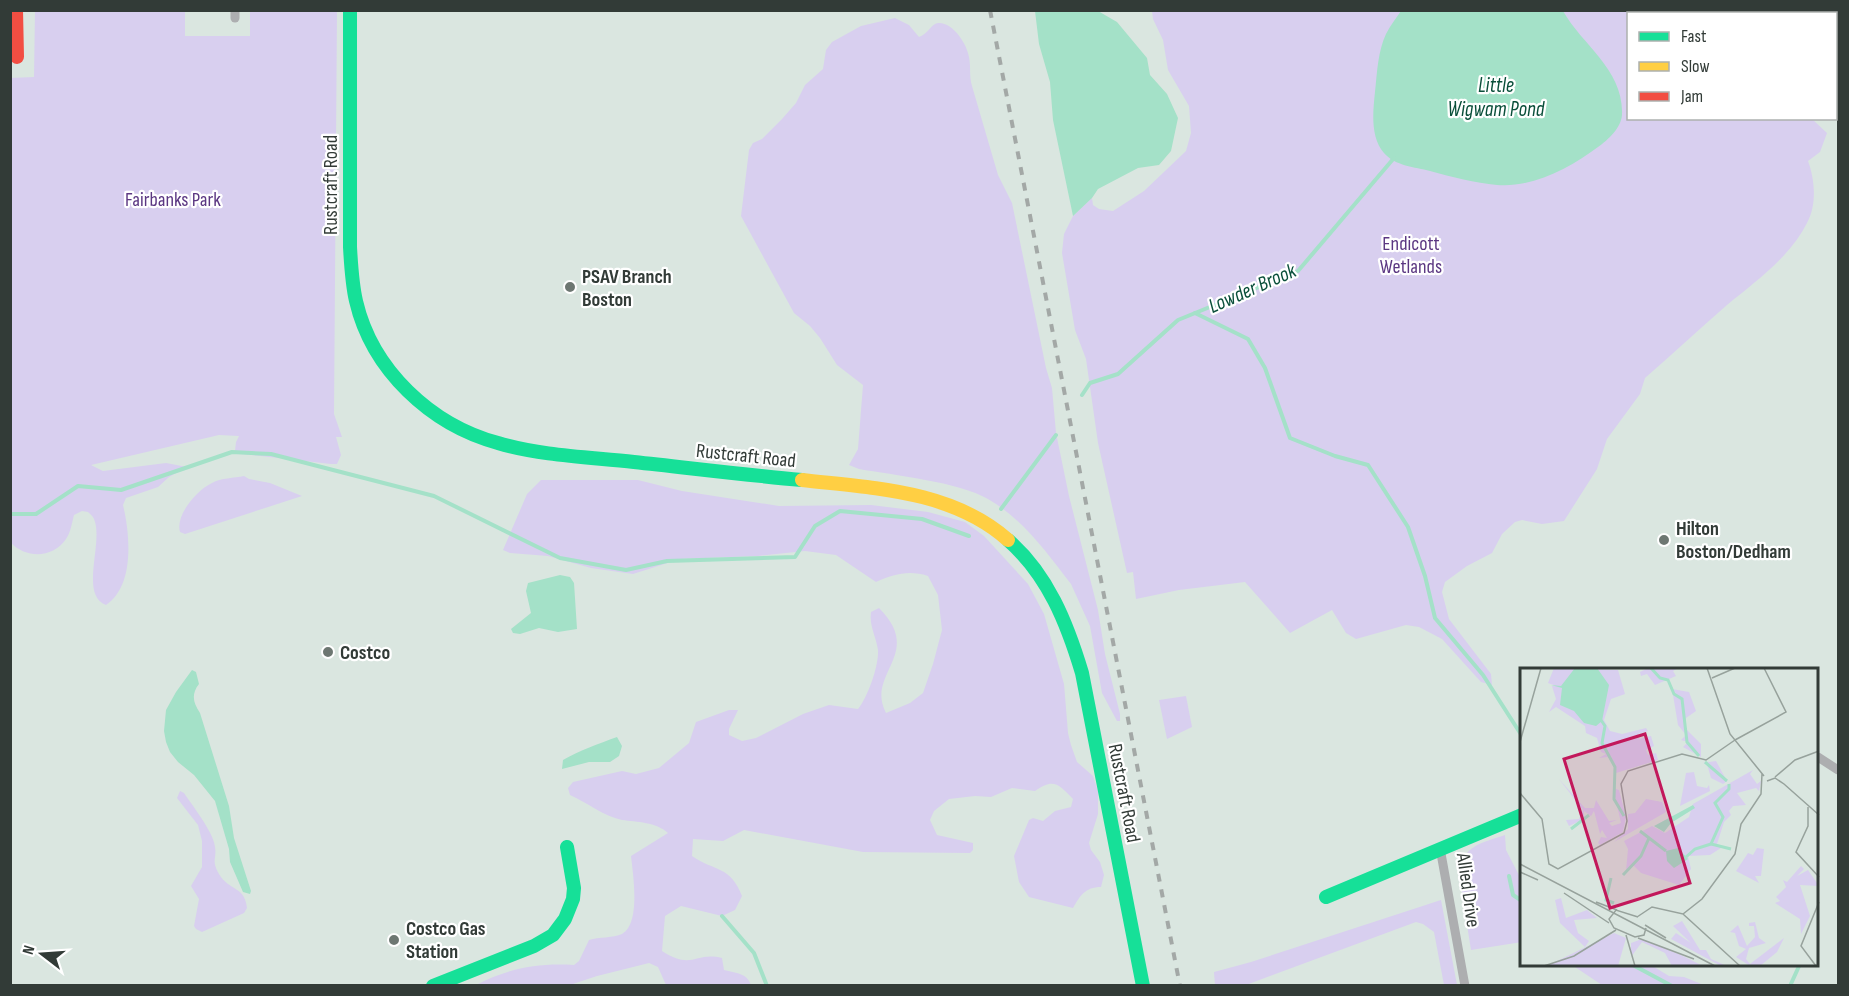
<svg xmlns="http://www.w3.org/2000/svg" width="1849" height="996" font-family="'Sofia Sans Condensed',sans-serif">
<style>
.green{fill:#d8cfef}
.water{fill:#a4e1c8}
.lines{fill:none;stroke-linecap:round;stroke-linejoin:round}
.stream{stroke:#a4e1c8;stroke-width:4}
.street{stroke:#adaeb0;stroke-width:9}
.fast{stroke:#16e098;stroke-width:14}
.slow{stroke:#ffcf43;stroke-width:14}
.jam{stroke:#f24e42;stroke-width:14}
.rail{stroke:#a3a8a6;stroke-width:4;stroke-dasharray:8 8;stroke-linecap:butt}
.poi-dot{fill:#6d7772;stroke:#fff;stroke-width:2}
.labels{text-anchor:middle;stroke-width:4.5;stroke-linejoin:round;paint-order:stroke}
.street-label{font-size:20px;fill:#323b37;stroke:#fff}
.park-label{font-size:20px;fill:#5b3782;stroke:#fff}
.poi-label{font-size:20px;font-weight:bold;fill:#323b37;stroke:#fff;text-anchor:start}
.water-label{font-size:21px;font-style:italic;fill:#0a4f3a;stroke:#fff}
.inset-river{fill:none;stroke:#a4e1c8;stroke-width:3}
.inset-road{fill:none;stroke:#97a29c;stroke-width:1.5}
.view{fill:#c2185b;fill-opacity:0.15;stroke:#c2185b;stroke-width:3}
.inset-edge{fill:none;stroke:#323b37;stroke-width:3}
</style>
<rect width="100%" height="100%" fill="#dae6e0"/>
<g class="green">
<path d="M35 11H185V36H250V11H337L334 414 342 437H336L341 455 337 464H331L242 454 235 451 236 442 239 436 219 435 91 465 103 471 166 463 187 467 169 477 158 487 126 498 123 505C130 534 135 586 106 605 79 595 104 542 94 519 93 516 90 514 88 512L82 511 74 515C72 522 71 532 66 539 53 558 27 559 11 543L10 78 34 77Z"/>
<path d="M1152 11H1733L1735 13 1628 14V118L1812 119 1827 133 1820 152 1808 161C1815 180 1817 205 1807 223 1790 257 1756 281 1727 305 1699 329 1673 354 1645 378L1640 394 1607 439 1597 469 1564 521 1542 524 1522 520 1515 522 1502 534 1492 553 1467 566 1445 582 1442 592 1449 619 1491 674 1492 685 1481 682 1442 639 1419 627 1406 625 1356 639 1346 633 1332 610 1290 633 1245 582 1179 590 1136 599 1133 572 1127 573 1098 443 1086 359 1075 330 1062 253 1064 234 1073 216 1092 198 1093 205 1099 209 1113 211 1144 191 1186 151 1191 133 1189 106 1168 70 1163 40 1153 19Z"/>
<path d="M895 18 909 25 919 37C927 35 931 24 938 23 953 22 967 44 969 57 971 67 969 76 972 86L998 175 1012 203 1046 368 1052 388 1056 433 1069 496 1098 610 1105 654 1120 714V721H1117L1102 693 1090 626 1071 584C1047 553 1023 519 988 499 959 482 893 475 859 469L849 465 858 449 863 385 837 365 820 338 810 326 794 313 741 216 749 150 753 143 762 139 782 119 796 103 805 85 823 69 826 50 832 42 861 26Z"/>
<path d="M244 476 249 479 270 483 302 496 185 534 180 532C175 515 197 490 212 483 221 478 234 478 244 476Z"/>
<path d="M541 480H638L682 491 779 506 871 505 928 512 965 522 984 536 1028 584 1044 614 1064 684 1068 733 1071 745 1077 762 1093 776 1098 791V814L1089 843 1091 850 1100 862 1104 875 1101 887C1085 887 1080 896 1073 908L1029 897 1019 882 1014 856 1029 820 1033 818 1043 821 1055 811 1071 807 1073 799C1058 784 1054 778 1035 791L1012 788 991 797 975 796 949 799 934 811 930 820 937 835 973 843V850L970 853 863 852 744 830 723 841 693 839 692 856C715 872 730 865 742 896L735 910 722 916 681 906 665 916 662 951C693 971 695 951 722 958L724 970C736 973 747 973 751 985H666L658 967 649 963 597 976 570 985H476C509 968 537 963 574 965L579 961 589 940C599 937 613 938 622 934 641 924 633 874 631 856L668 833C656 822 637 822 622 820 603 816 588 803 570 795L568 788 573 782 622 771 636 774 659 768 689 743 696 722 729 710H738L729 729V735L742 741 756 738 803 714 829 705 858 709C868 697 879 665 878 650 876 636 869 626 871 612L879 608C925 654 865 673 886 713L910 703 923 693 933 664 942 630 938 595 928 576C909 570 894 574 876 582L836 555 805 551 758 556 680 559 633 574 591 568 548 556 510 553 503 550 527 494Z"/>
<polygon points="1186,696 1192,727 1167,739 1159,700"/>
<path d="M180 791 184 793C192 805 214 833 215 847 217 859 211 860 219 874 229 891 245 886 247 908L244 913 202 932 196 929 194 926 199 899 191 886 202 867V841L198 825 177 798Z"/>
<path d="M1505 835 1506 850 1522 881V942L1471 950 1459 874C1462 845 1482 843 1505 835Z"/>
<polygon points="1441,900 1457,985 1444,985 1434,932 1423,924 1416,922 1246,985 1215,985 1214,972 1251,962"/>
<polygon points="1572,965 1651,965 1669,976 1684,977 1704,985 1602,985"/>
</g>
<g class="water">
<polygon points="1035,11 1098,11 1117,22 1147,58 1150,75 1167,94 1178,118 1171,151 1159,165 1138,168 1098,189 1092,198 1073,216 1053,120 1050,82 1039,44"/>
<path d="M1401 11H1563C1583 46 1624 70 1622 115 1621 128 1608 140 1598 147 1570 168 1533 188 1497 185 1475 183 1452 177 1430 171 1415 167 1395 166 1384 153 1370 137 1373 111 1375 92 1377 72 1378 51 1386 34 1390 26 1396 18 1401 11Z"/>
<polygon points="560,575 570,577 574,583 577,629 558,632 539,628 520,634 513,633 511,629 531,613 526,591 528,583"/>
<path d="M192 670 196 672 199 684C191 694 193 703 200 713L229 806 234 838 251 891 250 894 243 892 230 862 229 849 215 801 194 775 178 762 170 752 166 742 164 731 166 710 176 692Z"/>
<path d="M617 737 622 746 619 756 610 762H589L562 769 563 760C580 750 598 744 617 737Z"/>
</g>
<g class="lines">
<g class="stream">
<polyline points="1195,313 1248,339 1265,368 1290,438 1335,456 1368,465 1408,527 1425,576 1435,618 1483,675 1522,736"/>
<polyline points="1082,395 1090,383 1118,374 1178,320 1298,271 1394,158"/>
<polyline points="1001,509 1056,435"/>
<polyline points="10,514 36,514 78,486 121,490 232,452 271,454 434,496 560,558 626,570 667,561 795,557 815,526 840,511 922,519 969,536"/>
<polyline points="1509,876 1513,895 1522,901"/>
<polyline points="722,916 754,953 767,986"/>
<polyline points="1631,964 1672,986"/>
<polyline points="1790,986 1800,964"/>
</g>
<g class="street">
<polyline points="235,10 235,18"/>
<polyline points="1818,757 1838,770"/>
<polyline points="1440,848 1465,986"/>
</g>
<g class="fast">
<path d="M350 10V247C351 265 352 284 356 301 372 370 431 425 498 443 542 456 588 457 634 462 690 468 745 475 802 480"/>
<path d="M1008 540C1048 575 1067 623 1082 673L1143 986"/>
<polyline points="1326,897 1522,815"/>
<polyline points="433,986 534,946 553,935 565,919 573,899 574,888 567,847"/>
</g>
<path class="slow" d="M802 480C872 488 952 490 1008 540"/>
<polyline class="jam" points="16,10 17,57"/>
<polyline class="rail" points="990,10 1180,986"/>
</g>
<g class="poi-dot">
<circle cx="570" cy="287" r="6"/>
<circle cx="1664" cy="540" r="6"/>
<circle cx="328" cy="652" r="6"/>
<circle cx="394" cy="940" r="6"/>
</g>
<g class="labels">
<g class="street-label">
<text transform="translate(330 185) rotate(-90)" y="7">Rustcraft Road</text>
<text transform="translate(746 455) rotate(6)" y="7">Rustcraft Road</text>
<text transform="translate(1125 793) rotate(79)" y="7">Rustcraft Road</text>
<text transform="translate(1469 890) rotate(82)" y="7">Allied Drive</text>
</g>
<g class="park-label">
<text x="173" y="206">Fairbanks Park</text>
<text x="1411" y="250">Endicott<tspan x="1411" dy="23">Wetlands</tspan></text>
</g>
<g class="poi-label">
<text x="582" y="283">PSAV Branch<tspan x="582" dy="23">Boston</tspan></text>
<text x="1676" y="535">Hilton<tspan x="1676" dy="23">Boston/Dedham</tspan></text>
<text x="340" y="659">Costco</text>
<text x="406" y="935">Costco Gas<tspan x="406" dy="23">Station</tspan></text>
</g>
<g class="water-label">
<text x="1496" y="92">Little<tspan x="1496" dy="24">Wigwam Pond</tspan></text>
<text transform="translate(1252 288) rotate(-24)" y="7">Lowder Brook</text>
</g>
</g>
<g transform="translate(1520 668)">
<rect width="298" height="298" fill="#dae6e0"/>
<path d="M34 0 98 2 105 26 91 31 84 52 90 63 102 66 126 60 128 63 118 66 119 71 131 68 134 78 126 82 128 87 136 85 138 92 96 105 91 87 92 93 88 89 79 90 86 86 81 84 77 70 66 65 65 58 36 39 29 44 36 31 32 18H36L28 15ZM128 0H158L153 3 156 8 135 17 127 6 121 8 120 4ZM152 21 169 24 176 43 166 50V61L181 76V89L163 79 168 74 161 72 166 67 158 57ZM196 93 207 113 203 116 191 110 187 96 183 95ZM233 102 230 106 237 116 241 113 239 123 236 120 217 125 226 137 213 138 209 143 211 147 204 154 197 176 201 180 190 187 168 188 171 201 159 217 121 205 113 197 106 203 108 181 104 173 132 158 145 165 169 149 173 136ZM174 104 177 118 187 120 189 117 190 123 160 138 166 105ZM39 111 65 140H74L76 132 89 153 97 152 89 155 92 158 101 155 93 120 99 122 106 149 103 164 80 177 78 175 81 169 87 170 82 162 80 166 74 143 71 148 64 143V151L49 158 46 152 59 151 63 142ZM126 131 142 134 146 144 94 174 108 161V146L115 145ZM237 180 244 181 241 208H235L239 215 216 203 228 185 233 187ZM281 198 284 201 277 208 288 202 299 218 280 217 290 248 281 266 280 251 255 235 260 233 256 229 266 219 263 212 267 214ZM41 230 46 250 67 242 77 250 54 252 58 265 69 273 65 279 40 255 35 232ZM162 253 180 282H186L191 291 207 298H201L151 271 156 265 171 275 153 258ZM235 254 239 270 246 275 229 280 226 291 230 296 264 270 257 284 240 298H230L216 289 226 281 219 278 215 265 210 264 218 257 227 278 235 269 234 258H229V255ZM94 265 106 270 98 298H27ZM122 271 161 287 183 298H152L145 285 122 274 111 289V275Z" fill="#d8cfef"/>
<path d="M55 0H77L89 17 82 53 76 58 64 55 54 43 40 37 42 20 31 17 41 18ZM173 137 175 140 151 155 144 164 134 158ZM158 180 168 191 154 200 147 193 146 183Z" fill="#a4e1c8"/>
<path class="inset-river" d="M131 0 140 10 148 12 154 26 162 31 167 74 179 88M81 52 85 58 82 75 95 99 94 131 104 148M185 94 207 113M209 116V121L195 135 203 149 191 176 211 181M51 161 69 147M120 163 146 183M166 189 175 181 191 176M103 207 121 188 129 170M91 210 86 232 94 235"/>
<path class="inset-road" d="M187 0 210 66 244 108M192 10 215 0M215 72 266 44 244 0M0 74 21 0M255 109 275 92 299 83M247 113 255 110 264 116 299 147M0 125 22 151 29 196 38 201 104 165 107 153 101 116 108 103 162 86 186 92 215 72M288 139V158L276 184 299 209M0 196 195 298M0 204 18 212M44 225 89 255M76 234 97 242M163 246 220 298M117 249 132 239 163 246 182 231 215 186 221 156 241 126 242 106M118 249 96 242 89 251 94 260 115 269 124 267 126 260M125 257 146 270M106 267 115 298M118 270 174 291M24 298 54 288 96 262M296 298 281 278 299 234"/>
<path class="view" d="M125 66 170 215 90 240 44 91Z"/>
<rect width="298" height="298" class="inset-edge"/>
</g>
<rect width="1849" height="996" fill="none" stroke="#323b37" stroke-width="24"/>
<rect x="1627" y="12" width="210" height="108" fill="#ffffff" stroke="#adb1af" stroke-width="1.5"/>
<rect x="1639" y="32" width="30" height="9" fill="#16e098" stroke="#adb1af" stroke-width="1.5"/>
<text x="1681" y="42" font-size="18" fill="#323b37">Fast</text>
<rect x="1639" y="62" width="30" height="9" fill="#ffcf43" stroke="#adb1af" stroke-width="1.5"/>
<text x="1681" y="72" font-size="18" fill="#323b37">Slow</text>
<rect x="1639" y="92" width="30" height="9" fill="#f24e42" stroke="#adb1af" stroke-width="1.5"/>
<text x="1681" y="102" font-size="18" fill="#323b37">Jam</text>
<g transform="translate(42 954) rotate(287)" stroke="#ffffff" stroke-width="4.5" paint-order="stroke">
<path d="M0-4.5L10 22L0 15L-10 22Z" fill="#323b37"/>
<text y="-9" font-size="16" font-weight="bold" text-anchor="middle" fill="#323b37">N</text>
</g>
</svg>
